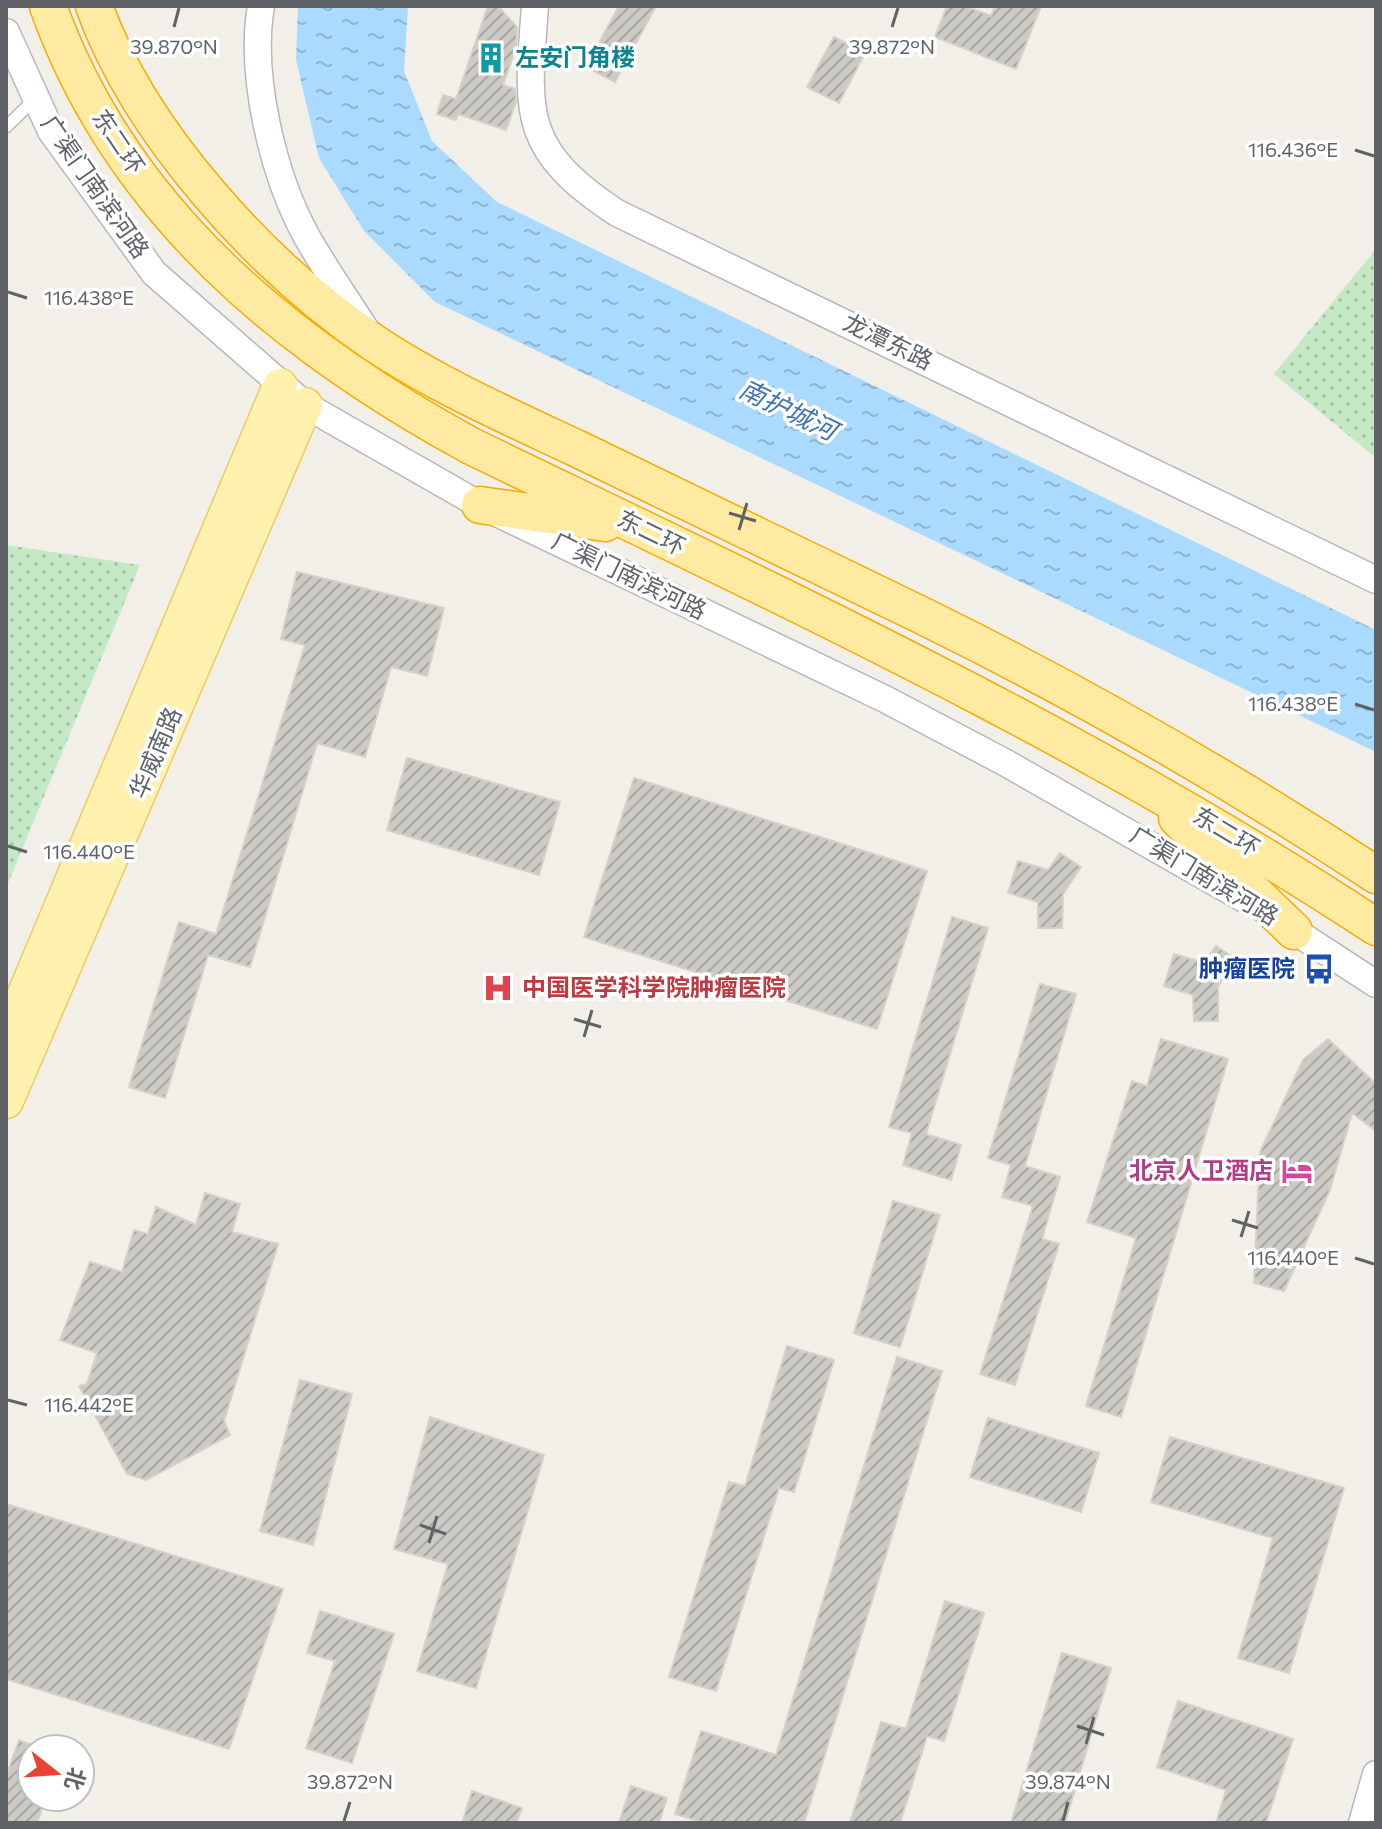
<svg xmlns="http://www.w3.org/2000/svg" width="1382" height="1829" font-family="Commissioner,'Noto Sans SC',sans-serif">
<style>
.green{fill:url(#green-dots)}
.water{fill:url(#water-ripples)}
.building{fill:url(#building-hatch);stroke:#d6d1c6;stroke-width:2}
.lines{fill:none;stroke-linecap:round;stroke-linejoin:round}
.service-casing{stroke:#b5b8bc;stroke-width:14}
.tertiary-casing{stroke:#b5b8bc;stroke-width:29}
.primary-casing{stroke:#f2c960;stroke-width:37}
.trunk-casing{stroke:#f9ab00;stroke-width:39}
.service{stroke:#fff;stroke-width:11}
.tertiary{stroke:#fff;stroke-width:26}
.primary{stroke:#fff2af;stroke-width:34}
.trunk{stroke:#feeaa1;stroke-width:36}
.ticks{fill:none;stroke:#5f6368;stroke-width:3}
.labels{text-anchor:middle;stroke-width:7;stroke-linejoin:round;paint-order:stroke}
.culture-label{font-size:24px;font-weight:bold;fill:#0d838f;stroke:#fff;text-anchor:start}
.street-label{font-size:24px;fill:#5f6368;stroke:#fff}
.transit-label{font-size:24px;font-weight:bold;fill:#164399;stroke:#fff;text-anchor:end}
.health-label{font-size:24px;font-weight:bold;fill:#be3a42;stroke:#fff;text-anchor:start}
.hotel-label{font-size:24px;font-weight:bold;fill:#b23c85;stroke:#fff;text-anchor:end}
.water-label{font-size:26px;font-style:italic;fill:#4174aa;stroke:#fff}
.ticks-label{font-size:20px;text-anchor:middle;fill:#5f6368;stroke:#fff;stroke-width:7;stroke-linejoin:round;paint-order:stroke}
</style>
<defs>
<pattern id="green-dots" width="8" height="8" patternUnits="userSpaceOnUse" patternTransform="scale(2)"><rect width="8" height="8" fill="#c5e8c5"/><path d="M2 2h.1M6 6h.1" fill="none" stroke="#a3c0a4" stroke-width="1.8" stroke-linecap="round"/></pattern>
<pattern id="water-ripples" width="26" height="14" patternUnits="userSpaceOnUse" patternTransform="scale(2)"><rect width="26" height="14" fill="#aadaff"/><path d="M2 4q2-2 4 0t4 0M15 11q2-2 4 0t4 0" fill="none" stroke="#8eb4d2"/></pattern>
<pattern id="building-hatch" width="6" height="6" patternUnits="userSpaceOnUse" patternTransform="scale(2)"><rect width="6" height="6" fill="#cccac5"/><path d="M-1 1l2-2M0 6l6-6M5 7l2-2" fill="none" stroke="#a9a8a4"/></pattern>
</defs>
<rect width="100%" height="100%" fill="#f1efe8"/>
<g class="green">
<polygon points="1376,249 1376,458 1274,374"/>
<polygon points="6,545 140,565 6,888"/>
</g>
<polygon class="water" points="298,6 408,6 404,71 432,141 497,202 1376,630 1376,752 435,302 364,231 319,158 296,60"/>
<g class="building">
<polygon points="488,6 498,6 517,27 516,47 503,85 515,89 516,102 506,130 458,114 456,120 437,114 443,95 456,99"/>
<polygon points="619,6 656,6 615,82 586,67"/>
<polygon points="947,6 965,6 991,16 995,6 1041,6 1016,69 935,37"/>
<polygon points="834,37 865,53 839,103 807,87"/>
<polygon points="297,572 444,608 427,676 391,667 365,757 317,743 250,967 208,955 165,1098 129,1087 179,922 216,934 305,645 281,639"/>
<polygon points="407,758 560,802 539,875 387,830"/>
<polygon points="634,778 927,871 877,1029 584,937"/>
<polygon points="1060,853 1081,867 1063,894 1062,928 1038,928 1038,902 1008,893 1018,861 1048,870"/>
<polygon points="952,917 988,928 926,1134 961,1145 951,1180 903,1165 912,1133 889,1127"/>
<polygon points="1216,946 1237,960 1218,986 1218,1021 1194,1021 1193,995 1164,986 1174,954 1204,963"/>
<polygon points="1040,984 1076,994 1025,1166 1060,1177 1042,1239 1059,1244 1015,1385 980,1374 1033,1206 1002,1197 1011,1165 988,1158"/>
<polygon points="1161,1039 1228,1059 1121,1417 1086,1406 1136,1238 1087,1222 1132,1081 1147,1086"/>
<polygon points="1328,1039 1376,1084 1376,1131 1352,1113 1330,1190 1284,1291 1254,1283 1260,1152 1303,1060"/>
<polygon points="205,1193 240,1204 232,1232 278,1244 224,1421 230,1435 146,1480 127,1474 79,1386 87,1384 97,1353 60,1340 90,1262 122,1272 134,1230 148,1234 156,1207 196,1225"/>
<polygon points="893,1201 940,1215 900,1347 854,1333"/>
<polygon points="787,1346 834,1360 794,1492 779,1488 716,1691 669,1677 729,1482 745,1486"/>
<polygon points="897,1357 942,1371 804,1823 705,1823 675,1814 701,1731 776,1755"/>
<polygon points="300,1380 352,1394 313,1545 260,1531"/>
<polygon points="430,1417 544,1455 476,1688 417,1671 448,1564 394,1549"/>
<polygon points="988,1418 1099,1453 1081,1512 970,1477"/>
<polygon points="1170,1437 1344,1488 1289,1673 1238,1658 1273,1538 1151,1502"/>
<polygon points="6,1504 283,1589 229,1749 6,1679"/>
<polygon points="945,1601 984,1613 944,1741 927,1736 900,1823 850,1823 881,1722 906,1729"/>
<polygon points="320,1611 394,1634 352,1763 306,1748 335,1661 307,1653"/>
<polygon points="1062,1653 1111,1668 1065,1823 1011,1823"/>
<polygon points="1178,1701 1293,1739 1266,1823 1216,1823 1226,1790 1157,1767"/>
<polygon points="19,1740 32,1745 32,1797 46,1797 37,1823 6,1823 6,1777"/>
<polygon points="631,1786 667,1798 659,1823 619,1823"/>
<polygon points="472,1791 522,1808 516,1823 462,1823"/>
</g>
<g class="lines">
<g class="service-casing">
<polyline id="service" points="6,127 35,99"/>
</g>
<g class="tertiary-casing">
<g id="tertiary">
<path d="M261 6C249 75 273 176 307 237 325 269 346 299 366 330"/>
<path d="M535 6C527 113 520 149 617 213L1376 580"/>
<polyline points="6,32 51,131 154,273 305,405 480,505 885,699 1006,763 1246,900"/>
<polyline points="1279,921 1376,984"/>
<polyline points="1362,1823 1376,1774"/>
</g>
</g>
<g class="primary-casing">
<g id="primary">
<polyline points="6,1039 280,386"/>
<polyline points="6,1101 305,405"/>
</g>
</g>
<g class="trunk-casing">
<g id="trunk">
<path d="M48 6C121 211 286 345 471 446 779 595 1089 738 1376 927"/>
<path d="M94 6C140 134 262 267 374 343 437 385 510 417 578 449 692 505 807 559 921 615 1078 692 1230 779 1376 875"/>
<polyline points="480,505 605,523"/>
<polyline points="1177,818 1294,931"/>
</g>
</g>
<use href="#service" class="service"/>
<use href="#tertiary" class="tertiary"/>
<use href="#primary" class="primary"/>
<use href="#trunk" class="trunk"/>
</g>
<path class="ticks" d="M174 27 179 8M892 27 898 8M1355 150 1374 156M8 292 27 298M729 513 756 521M739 530 747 503M1355 704 1374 710M8 846 27 852M574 1019 601 1027M584 1037 592 1010M1232 1220 1258 1228M1241 1237 1249 1211M1355 1258 1374 1264M8 1400 27 1405M420 1525 446 1534M429 1543 437 1516M1077 1726 1104 1735M1086 1744 1094 1717M344 1821 350 1802M1063 1821 1068 1802"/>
<defs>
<g id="building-bare" transform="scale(2.4)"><path d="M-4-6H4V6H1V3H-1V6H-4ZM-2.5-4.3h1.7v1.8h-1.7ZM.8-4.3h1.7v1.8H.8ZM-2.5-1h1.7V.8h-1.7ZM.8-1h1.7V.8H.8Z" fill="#0f9aa8" stroke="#fff" stroke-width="2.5" paint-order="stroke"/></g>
<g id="bus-bare" transform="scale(2.4)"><path d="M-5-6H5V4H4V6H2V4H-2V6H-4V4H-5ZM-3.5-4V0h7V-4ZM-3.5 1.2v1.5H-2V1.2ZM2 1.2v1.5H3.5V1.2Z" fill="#1a4fb4" stroke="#fff" stroke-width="2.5" paint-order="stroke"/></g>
<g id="hospital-bare" transform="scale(2.4)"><path d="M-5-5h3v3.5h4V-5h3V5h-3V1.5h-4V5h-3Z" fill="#e0444e" stroke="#fff" stroke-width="2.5" paint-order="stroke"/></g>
<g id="hotel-bare" transform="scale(2.4)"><path d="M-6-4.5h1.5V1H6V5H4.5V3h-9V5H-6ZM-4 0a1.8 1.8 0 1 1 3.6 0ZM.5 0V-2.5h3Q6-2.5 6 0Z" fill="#d1479c" stroke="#fff" stroke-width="2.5" paint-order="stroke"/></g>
</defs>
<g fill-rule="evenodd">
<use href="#building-bare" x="491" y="58"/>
<use href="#bus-bare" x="1319" y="969"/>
<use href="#hospital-bare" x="498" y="988"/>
<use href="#hotel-bare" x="1297" y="1171"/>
</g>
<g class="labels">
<g class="culture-label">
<text x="515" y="66">左安门角楼</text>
</g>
<g class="street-label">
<text transform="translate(118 142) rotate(56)" y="8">东二环</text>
<text transform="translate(95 187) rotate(55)" y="8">广渠门南滨河路</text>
<text transform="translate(888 342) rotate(26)" y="8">龙潭东路</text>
<text transform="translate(651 533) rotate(26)" y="8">东二环</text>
<text transform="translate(629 576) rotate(26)" y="8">广渠门南滨河路</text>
<text transform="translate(156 753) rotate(-67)" y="8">华威南路</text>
<text transform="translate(1226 832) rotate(31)" y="8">东二环</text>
<text transform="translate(1204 876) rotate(31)" y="8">广渠门南滨河路</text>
</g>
<g class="transit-label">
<text x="1295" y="977">肿瘤医院</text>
</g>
<g class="health-label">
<text x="522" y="996">中国医学科学院肿瘤医院</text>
</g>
<g class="hotel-label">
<text x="1273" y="1179">北京人卫酒店</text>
</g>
<g class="water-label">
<text transform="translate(788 410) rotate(26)" y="9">南护城河</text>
</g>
</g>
<g class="ticks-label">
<text x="174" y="54">39.870°N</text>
<text x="892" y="54">39.872°N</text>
<text x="1293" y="157">116.436°E</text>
<text x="89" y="305">116.438°E</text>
<text x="1293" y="711">116.438°E</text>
<text x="89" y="859">116.440°E</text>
<text x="1293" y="1265">116.440°E</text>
<text x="89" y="1412">116.442°E</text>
<text x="350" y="1789">39.872°N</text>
<text x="1068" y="1789">39.874°N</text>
</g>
<rect width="1382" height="1829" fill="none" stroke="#5f6368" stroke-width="16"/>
<g transform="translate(56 1773) rotate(107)"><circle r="38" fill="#ffffff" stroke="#bfc1c3" stroke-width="2"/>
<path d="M0-6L14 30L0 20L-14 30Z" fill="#ea4335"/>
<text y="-12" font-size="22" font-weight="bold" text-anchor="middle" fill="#5f6368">北</text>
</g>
</svg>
